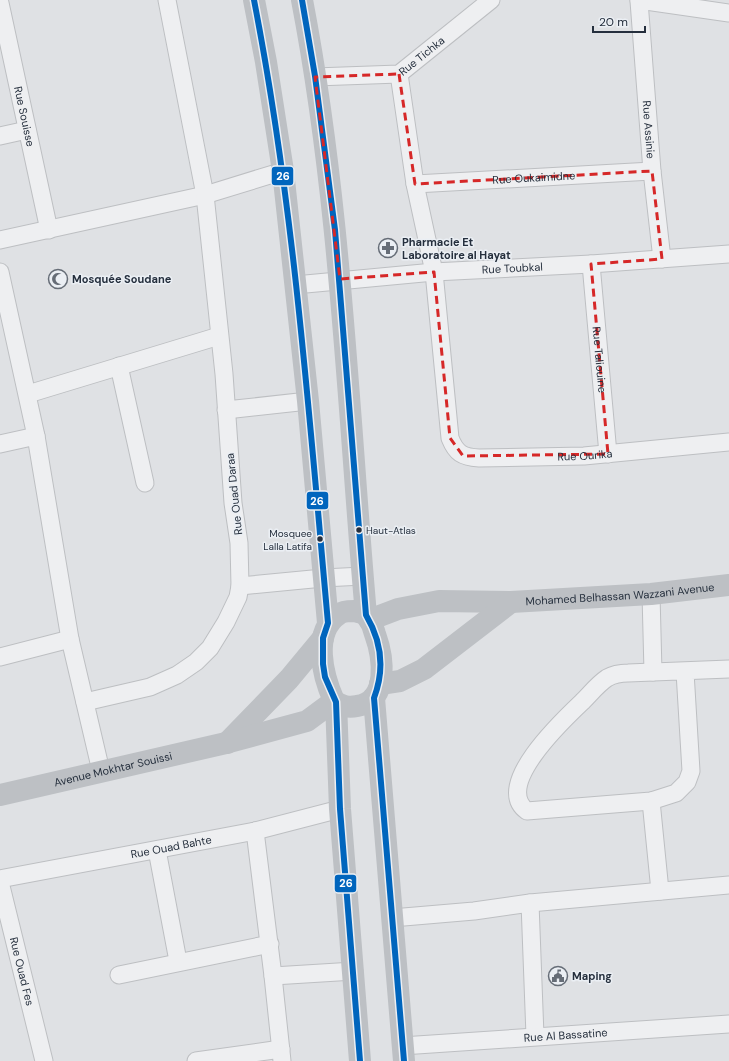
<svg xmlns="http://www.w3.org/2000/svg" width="729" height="1061" font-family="'DM Sans',sans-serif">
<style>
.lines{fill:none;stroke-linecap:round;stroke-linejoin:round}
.street-casing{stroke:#bdbfc2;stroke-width:19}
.street{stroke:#eeeff1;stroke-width:17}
.secondary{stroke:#bdc0c4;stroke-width:22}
.bus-1-casing{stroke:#ebeff4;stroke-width:9}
.bus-1{stroke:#0065bd;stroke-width:6}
.marked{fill:none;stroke:#d62828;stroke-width:3;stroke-dasharray:8 5;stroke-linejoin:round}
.bus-dot{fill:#252f3d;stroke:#ebeff4;stroke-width:1.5}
.labels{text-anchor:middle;stroke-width:3;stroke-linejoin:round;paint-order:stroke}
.bus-label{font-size:10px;fill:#252f3d;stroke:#ebeff4;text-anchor:start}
.street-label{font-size:11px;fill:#252f3d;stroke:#ebeff4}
.poi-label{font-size:11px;font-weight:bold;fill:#252f3d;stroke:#ebeff4;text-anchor:start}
.line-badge{stroke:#ebeff4;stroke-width:1.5}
.badge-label{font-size:11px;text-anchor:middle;font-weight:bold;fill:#fff}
</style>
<rect width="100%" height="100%" fill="#dfe1e4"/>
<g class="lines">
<g class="street-casing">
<g id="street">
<polyline points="639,0 729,13"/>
<path id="s1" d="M639 1 652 171 662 259"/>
<path id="s2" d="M0 3 49 230"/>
<path id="s3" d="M399 74 415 184 434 272 450 438C456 453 462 457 479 458L584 456 729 442"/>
<path id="s4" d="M315 77 399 74 491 0"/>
<polyline points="0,136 27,130"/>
<path id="s5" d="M415 184 652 171"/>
<polyline points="0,240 205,195 283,171"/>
<path id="s6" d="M591 264 608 454"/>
<polyline points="0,272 36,436 70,639 101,771"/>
<path id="s7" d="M295 285 434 272 591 264 729 254"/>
<polyline points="119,366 145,483"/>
<polyline points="28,394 219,336"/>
<polyline points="226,410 308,401"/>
<polyline points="0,444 36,436"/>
<polyline points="240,586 323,578 363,576"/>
<polyline points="651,594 653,672"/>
<polyline points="0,657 70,639"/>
<path d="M685 672 691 771 687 782 676 793 651 801 527 811C492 786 564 719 583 701 591 693 598 684 607 678 614 674 621 673 628 673L729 669"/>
<polyline points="85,702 150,687 177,675 196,662 210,648 226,622 238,597 240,586 239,543 233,503 224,374 205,195 167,0"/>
<polyline points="651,801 660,891"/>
<polyline points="255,831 273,976 282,1061"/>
<polyline points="157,850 178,961"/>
<path id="s8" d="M0 879 255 831 340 809"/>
<path id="s9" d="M0 882 44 1061"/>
<polyline points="530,903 535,1036"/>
<polyline points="392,918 474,911 530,903 729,885"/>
<polyline points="119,975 270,944"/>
<polyline points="273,976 354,971"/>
<path id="s10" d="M402 1046 729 1024"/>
<polyline points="196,1061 281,1049"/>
</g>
</g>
<use href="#street" class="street"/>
<g class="secondary">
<polyline points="254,0 266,62 283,171 308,401 328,623"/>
<path d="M302 0C341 203 348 410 366 615"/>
<path d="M354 611C358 612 363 613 366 615 371 619 373 628 375 634 383 656 390 702 357 706 348 708 342 706 334 701 323 676 311 632 339 614 343 611 350 611 354 611Z"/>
<path id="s11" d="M369 620 398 609 439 601 511 602 651 594 729 585"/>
<polyline points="380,684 400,681 424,669 511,602"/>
<polyline points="374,698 404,1061"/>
<polyline points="336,702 340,809 360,1061"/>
<polyline points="227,743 289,679 323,638"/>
<path id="s12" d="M0 795 226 743 307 721 334 701"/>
</g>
<g class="bus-1-casing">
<g id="bus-1">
<path d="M254 0C294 205 309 415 328 623L323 638V664L325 677 336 702 340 809 360 1061"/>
<path d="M302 0 315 76 335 230 366 615C382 642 385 669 374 698L404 1061"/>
</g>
</g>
<use href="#bus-1" class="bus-1"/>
</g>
<path class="marked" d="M399 74 415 184 652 171 662 259 591 264 608 454 463 456 450 438 434 272 340 279 315 77Z"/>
<defs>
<g id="pharmacy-ring" transform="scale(1)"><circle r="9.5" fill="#ebeff4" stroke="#666d77" stroke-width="1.5"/><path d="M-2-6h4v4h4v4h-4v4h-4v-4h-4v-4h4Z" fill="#666d77"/></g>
<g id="mosque-ring" transform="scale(1)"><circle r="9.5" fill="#ebeff4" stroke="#666d77" stroke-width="1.5"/><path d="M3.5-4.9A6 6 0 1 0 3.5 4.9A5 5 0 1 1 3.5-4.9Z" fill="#666d77"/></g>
<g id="civic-ring" transform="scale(1)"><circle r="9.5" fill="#ebeff4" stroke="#666d77" stroke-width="1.5"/><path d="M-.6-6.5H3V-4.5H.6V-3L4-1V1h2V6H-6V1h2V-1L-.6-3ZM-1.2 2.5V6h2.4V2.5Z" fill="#666d77"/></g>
</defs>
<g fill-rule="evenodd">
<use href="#pharmacy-ring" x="388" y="248"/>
<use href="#mosque-ring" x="58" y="279"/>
<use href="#civic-ring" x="558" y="976"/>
</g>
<g class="bus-dot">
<circle cx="359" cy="530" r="3.5"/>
<circle cx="320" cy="539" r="3.5"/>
</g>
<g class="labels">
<g class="bus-label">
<text x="366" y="534">Haut-Atlas</text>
<text x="312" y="537" text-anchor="end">Mosquee<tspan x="312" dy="13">Lalla Latifa</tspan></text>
</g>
<g class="street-label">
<text dy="4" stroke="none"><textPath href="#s4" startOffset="113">Rue Tichka</textPath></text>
<text dy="4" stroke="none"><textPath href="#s2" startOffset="116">Rue Souisse</textPath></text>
<text dy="4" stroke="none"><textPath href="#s1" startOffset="129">Rue Assinie</textPath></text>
<text dy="4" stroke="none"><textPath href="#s5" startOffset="119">Rue Oukaimidne</textPath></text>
<text dy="4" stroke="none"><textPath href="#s7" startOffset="218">Rue Toubkal</textPath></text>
<text dy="4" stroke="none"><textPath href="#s6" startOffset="96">Rue Taliouine</textPath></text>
<text dy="4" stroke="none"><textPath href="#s3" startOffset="512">Rue Ourika</textPath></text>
<text transform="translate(234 494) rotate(-96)" y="4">Rue Ouad Daraa</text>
<text dy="4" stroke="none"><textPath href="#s11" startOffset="254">Mohamed Belhassan Wazzani Avenue</textPath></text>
<text dy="4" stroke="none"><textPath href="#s12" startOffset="116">Avenue Mokhtar Souissi</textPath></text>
<text dy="4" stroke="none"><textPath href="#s8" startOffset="174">Rue Ouad Bahte</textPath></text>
<text dy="4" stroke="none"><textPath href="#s9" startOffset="92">Rue Ouad Fes</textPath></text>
<text dy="4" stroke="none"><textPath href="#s10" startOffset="164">Rue Al Bassatine</textPath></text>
</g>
<g class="poi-label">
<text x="402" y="246">Pharmacie Et<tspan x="402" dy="13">Laboratoire al Hayat</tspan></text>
<text x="72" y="283">Mosquée Soudane</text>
<text x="572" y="980">Maping</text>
</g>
</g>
<g class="line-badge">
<rect x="271" y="166" width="23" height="20" rx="4" fill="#0065bd"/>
<rect x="306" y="491" width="23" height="19" rx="4" fill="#0065bd"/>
<rect x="334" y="874" width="23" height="19" rx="4" fill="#0065bd"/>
</g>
<g class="badge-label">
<text x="283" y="180">26</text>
<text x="317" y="505">26</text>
<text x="346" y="887">26</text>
</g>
<path d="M593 26v6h52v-6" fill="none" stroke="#252f3d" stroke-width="2"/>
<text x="599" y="26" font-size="12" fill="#252f3d" stroke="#ebeff4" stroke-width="3" paint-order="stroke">20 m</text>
</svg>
